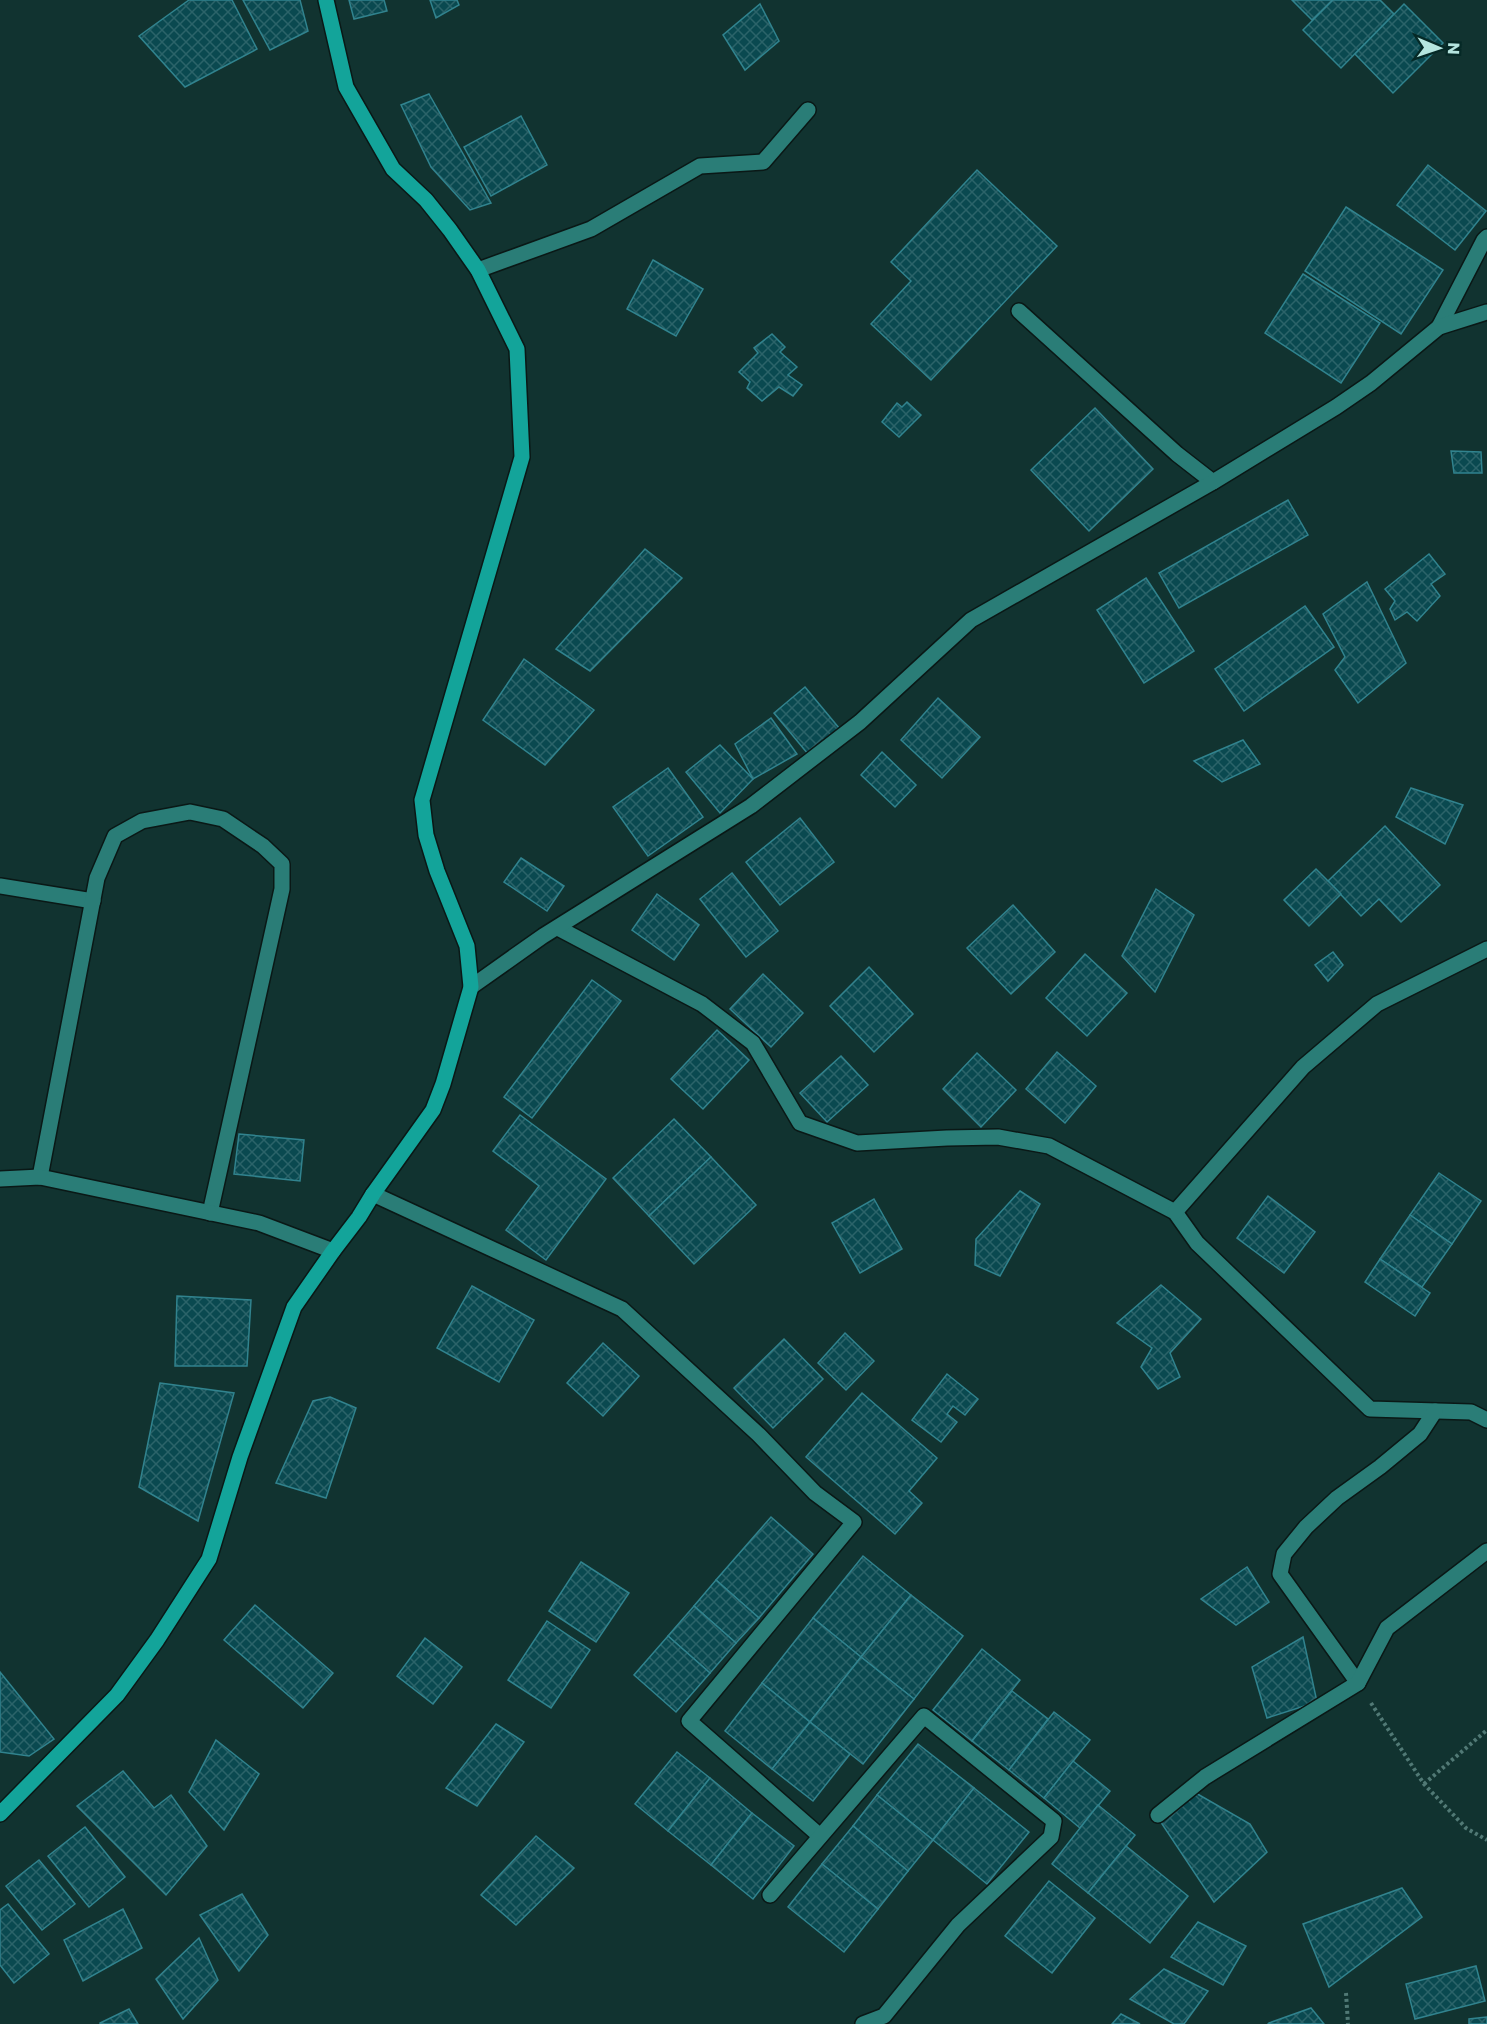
<svg xmlns="http://www.w3.org/2000/svg" width="1487" height="2024" font-family="Poppins,sans-serif">
<style>
.building{fill:url(#building-cross-hatch);stroke:#31838e;stroke-width:1.5}
.lines{fill:none;stroke-linecap:round;stroke-linejoin:round}
.minor-casing{stroke:#0a1816;stroke-width:18}
.major-casing{stroke:#0a1816;stroke-width:18}
.path{stroke:#517975;stroke-width:4;stroke-dasharray:3 3;stroke-linecap:butt}
.minor{stroke:#2a7d77;stroke-width:15}
.major{stroke:#13a49a;stroke-width:15}
</style>
<defs>
<pattern id="building-cross-hatch" width="8" height="8" patternUnits="userSpaceOnUse" patternTransform="scale(1.5)"><rect width="8" height="8" fill="#0a4950"/><path d="M0 0l8 8M0 8l8-8" fill="none" stroke="#2b6369"/></pattern>
</defs>
<rect width="100%" height="100%" fill="#113330"/>
<g class="building">
<polygon points="189,0 232,0 257,49 185,87 139,36"/>
<polygon points="243,0 300,0 308,31 270,50"/>
<polygon points="349,0 384,0 387,11 354,19"/>
<polygon points="430,0 457,0 459,5 436,18"/>
<polygon points="1292,0 1333,0 1312,20"/>
<polygon points="1333,0 1380,0 1394,14 1341,68 1303,30"/>
<polygon points="760,4 779,41 745,70 723,35"/>
<polygon points="1404,4 1443,43 1393,93 1355,54"/>
<polygon points="429,94 491,203 470,210 431,167 401,105"/>
<polygon points="521,116 547,165 491,196 464,147"/>
<polygon points="1428,165 1486,211 1455,250 1397,205"/>
<polygon points="977,170 1057,246 931,380 871,324 911,281 891,262"/>
<polygon points="1346,207 1443,270 1401,334 1305,271"/>
<polygon points="653,260 703,289 676,336 627,309"/>
<polygon points="1303,274 1380,323 1341,383 1265,333"/>
<polygon points="772,334 785,347 780,352 797,367 788,375 802,385 793,396 779,387 762,401 747,388 750,382 739,372 758,353 754,348"/>
<polygon points="907,402 921,415 899,437 882,422 897,403 902,407"/>
<polygon points="1095,408 1153,469 1089,531 1031,470"/>
<polygon points="1451,451 1481,452 1482,473 1454,473"/>
<polygon points="1288,500 1308,535 1179,608 1159,573"/>
<polygon points="645,549 682,578 590,671 556,649"/>
<polygon points="1429,554 1445,574 1431,584 1440,596 1417,621 1407,612 1395,620 1390,609 1395,601 1385,589"/>
<polygon points="1146,578 1194,651 1144,683 1097,610"/>
<polygon points="1367,582 1406,663 1358,703 1335,670 1345,657 1323,614"/>
<polygon points="1305,606 1334,647 1244,711 1215,669"/>
<polygon points="524,659 594,710 545,765 483,720"/>
<polygon points="805,687 839,728 808,754 774,713"/>
<polygon points="938,698 980,737 942,778 901,740"/>
<polygon points="771,718 797,754 753,779 735,744"/>
<polygon points="1243,740 1260,764 1222,782 1194,761"/>
<polygon points="720,745 753,779 720,813 686,772"/>
<polygon points="882,752 916,785 895,807 861,775"/>
<polygon points="668,768 703,817 648,856 613,807"/>
<polygon points="1411,788 1463,805 1445,844 1396,817"/>
<polygon points="800,818 834,862 780,905 746,862"/>
<polygon points="1385,826 1440,885 1401,922 1379,899 1361,916 1328,881"/>
<polygon points="521,858 564,886 547,911 504,882"/>
<polygon points="1316,869 1341,894 1309,926 1284,900"/>
<polygon points="732,873 778,931 746,957 700,899"/>
<polygon points="1156,889 1194,915 1155,992 1122,956"/>
<polygon points="657,894 699,925 674,960 632,930"/>
<polygon points="1013,905 1055,952 1011,994 967,948"/>
<polygon points="1333,952 1343,965 1328,981 1315,965"/>
<polygon points="1085,954 1127,993 1087,1036 1046,998"/>
<polygon points="869,967 913,1014 874,1052 830,1006"/>
<polygon points="763,974 803,1013 771,1047 730,1009"/>
<polygon points="592,980 621,1001 532,1118 504,1097"/>
<polygon points="717,1030 749,1060 703,1109 671,1079"/>
<polygon points="1057,1052 1096,1086 1065,1123 1026,1089"/>
<polygon points="977,1053 1016,1090 981,1127 943,1089"/>
<polygon points="841,1056 868,1085 827,1122 800,1093"/>
<polygon points="520,1115 606,1179 546,1260 506,1230 539,1186 493,1151"/>
<polygon points="674,1119 711,1157 649,1216 613,1178"/>
<polygon points="239,1134 304,1140 300,1181 234,1174"/>
<polygon points="711,1157 756,1205 694,1264 649,1216"/>
<polygon points="1439,1173 1481,1201 1452,1244 1410,1215"/>
<polygon points="1020,1191 1040,1204 1000,1276 975,1265 976,1239"/>
<polygon points="1268,1196 1315,1232 1284,1273 1237,1238"/>
<polygon points="874,1199 902,1249 860,1273 832,1223"/>
<polygon points="1410,1215 1452,1244 1422,1287 1380,1259"/>
<polygon points="1380,1259 1430,1293 1415,1316 1365,1282"/>
<polygon points="1161,1285 1201,1319 1170,1353 1180,1377 1158,1389 1141,1367 1152,1348 1117,1323"/>
<polygon points="472,1286 534,1320 499,1382 437,1348"/>
<polygon points="177,1296 251,1300 247,1366 175,1366"/>
<polygon points="845,1333 874,1361 846,1390 818,1363"/>
<polygon points="784,1339 823,1379 773,1428 734,1388"/>
<polygon points="603,1343 639,1376 603,1416 567,1383"/>
<polygon points="947,1374 978,1399 965,1415 953,1406 947,1414 957,1422 941,1442 912,1420"/>
<polygon points="160,1383 234,1393 198,1521 139,1487"/>
<polygon points="862,1393 937,1458 909,1491 922,1503 895,1534 806,1457"/>
<polygon points="330,1397 356,1408 326,1498 276,1483 313,1401"/>
<polygon points="771,1517 813,1554 759,1618 716,1580"/>
<polygon points="863,1556 911,1595 861,1657 813,1618"/>
<polygon points="581,1562 629,1593 596,1642 549,1611"/>
<polygon points="1247,1567 1269,1602 1236,1625 1201,1599"/>
<polygon points="716,1580 759,1618 736,1643 694,1606"/>
<polygon points="911,1595 963,1636 914,1699 861,1657"/>
<polygon points="255,1605 333,1673 303,1708 224,1640"/>
<polygon points="694,1606 736,1643 710,1673 668,1636"/>
<polygon points="813,1618 861,1657 810,1722 762,1683"/>
<polygon points="547,1621 590,1650 551,1708 508,1680"/>
<polygon points="668,1636 710,1673 676,1712 634,1675"/>
<polygon points="1303,1637 1317,1702 1267,1718 1252,1667"/>
<polygon points="425,1638 462,1667 433,1704 397,1676"/>
<polygon points="982,1649 1020,1680 972,1741 933,1710"/>
<polygon points="861,1657 914,1699 863,1764 810,1722"/>
<polygon points="0,1672 54,1739 29,1756 0,1752"/>
<polygon points="762,1683 810,1722 772,1769 725,1731"/>
<polygon points="1012,1691 1048,1719 1009,1770 972,1741"/>
<polygon points="1054,1712 1090,1740 1044,1798 1009,1770"/>
<polygon points="810,1722 850,1754 813,1801 772,1769"/>
<polygon points="496,1724 524,1742 477,1806 446,1788"/>
<polygon points="216,1740 259,1774 224,1830 189,1792"/>
<polygon points="918,1744 974,1788 933,1840 877,1795"/>
<polygon points="677,1752 710,1778 668,1831 635,1804"/>
<polygon points="1073,1761 1110,1791 1080,1828 1044,1798"/>
<polygon points="123,1771 154,1808 171,1795 207,1846 166,1895 77,1806"/>
<polygon points="710,1778 752,1813 711,1865 668,1831"/>
<polygon points="974,1788 1029,1832 987,1884 933,1840"/>
<polygon points="1194,1792 1250,1824 1267,1852 1214,1902 1160,1821"/>
<polygon points="877,1795 933,1840 908,1871 853,1826"/>
<polygon points="1098,1805 1135,1835 1088,1893 1052,1864"/>
<polygon points="752,1813 794,1846 753,1899 711,1865"/>
<polygon points="853,1826 908,1871 878,1909 822,1864"/>
<polygon points="85,1827 125,1877 89,1907 48,1856"/>
<polygon points="536,1836 574,1868 516,1925 481,1895"/>
<polygon points="1126,1846 1188,1896 1150,1943 1088,1893"/>
<polygon points="39,1860 75,1904 42,1930 6,1886"/>
<polygon points="822,1864 878,1909 844,1952 788,1907"/>
<polygon points="1049,1881 1095,1918 1052,1973 1005,1936"/>
<polygon points="1402,1888 1422,1917 1329,1987 1303,1924"/>
<polygon points="242,1894 268,1935 239,1971 200,1915"/>
<polygon points="8,1904 49,1954 14,1983 0,1965 0,1910"/>
<polygon points="123,1909 142,1948 83,1981 64,1940"/>
<polygon points="1198,1922 1246,1946 1223,1985 1171,1957"/>
<polygon points="199,1938 218,1980 183,2019 156,1979"/>
<polygon points="1476,1966 1485,2001 1415,2019 1406,1984"/>
<polygon points="1164,1969 1208,1991 1184,2024 1174,2024 1130,1999"/>
<polygon points="1311,2008 1324,2024 1268,2024 1269,2023"/>
<polygon points="129,2009 138,2024 100,2024 100,2023"/>
<polygon points="1121,2014 1140,2024 1112,2024"/>
<polygon points="1487,2017 1487,2024 1469,2024 1469,2019"/>
</g>
<g class="lines">
<g class="minor-casing">
<g id="minor">
<polyline points="478,270 591,229 700,166 763,162 808,110"/>
<polyline points="1019,311 1177,454 1213,482"/>
<polyline points="1439,327 1484,240 1487,237"/>
<polyline points="0,886 93,901"/>
<polyline points="558,928 702,1004 753,1043 800,1123 857,1143 947,1138 998,1137 1049,1146 1175,1212 1197,1243 1370,1409 1471,1412 1487,1420"/>
<polyline points="471,987 543,936 751,806 860,722 971,620 1213,482 1336,407 1371,383 1439,327 1487,312"/>
<polyline points="40,1177 97,878 115,836 142,821 190,812 223,819 263,846 282,864 282,889 210,1213"/>
<polyline points="0,1179 40,1177 259,1223 333,1251"/>
<polyline points="373,1194 622,1309 759,1435 815,1493 854,1522 689,1721 820,1836"/>
<polyline points="1175,1212 1303,1067 1377,1004 1487,949"/>
<polyline points="1358,1683 1280,1574 1284,1554 1306,1527 1337,1498 1380,1467 1420,1434 1435,1411"/>
<polyline points="1158,1815 1205,1777 1358,1683 1387,1628 1487,1551"/>
<polyline points="770,1895 924,1716 1054,1821 1051,1837 958,1925 884,2016 863,2024"/>
</g>
</g>
<g class="major-casing">
<polyline id="major" points="0,1814 117,1695 157,1640 209,1559 240,1457 294,1307 333,1251 359,1217 373,1194 433,1110 443,1084 471,987 467,946 437,871 426,835 422,800 522,457 517,349 478,270 450,230 426,200 393,169 346,87 326,0"/>
</g>
<g class="path">
<polyline points="1371,1703 1424,1784 1466,1828 1487,1840"/>
<polyline points="1424,1784 1487,1730"/>
<polyline points="1346,1993 1348,2024"/>
</g>
<use href="#minor" class="minor"/>
<use href="#major" class="major"/>
</g>
<g transform="translate(1439 48) rotate(92)" stroke="#052926" stroke-width="4.5" paint-order="stroke">
<path d="M0-4.5L10 22L0 15L-10 22Z" fill="#b5e5df"/>
<text y="-9" font-size="16" font-weight="bold" text-anchor="middle" fill="#b5e5df">N</text>
</g>
</svg>
